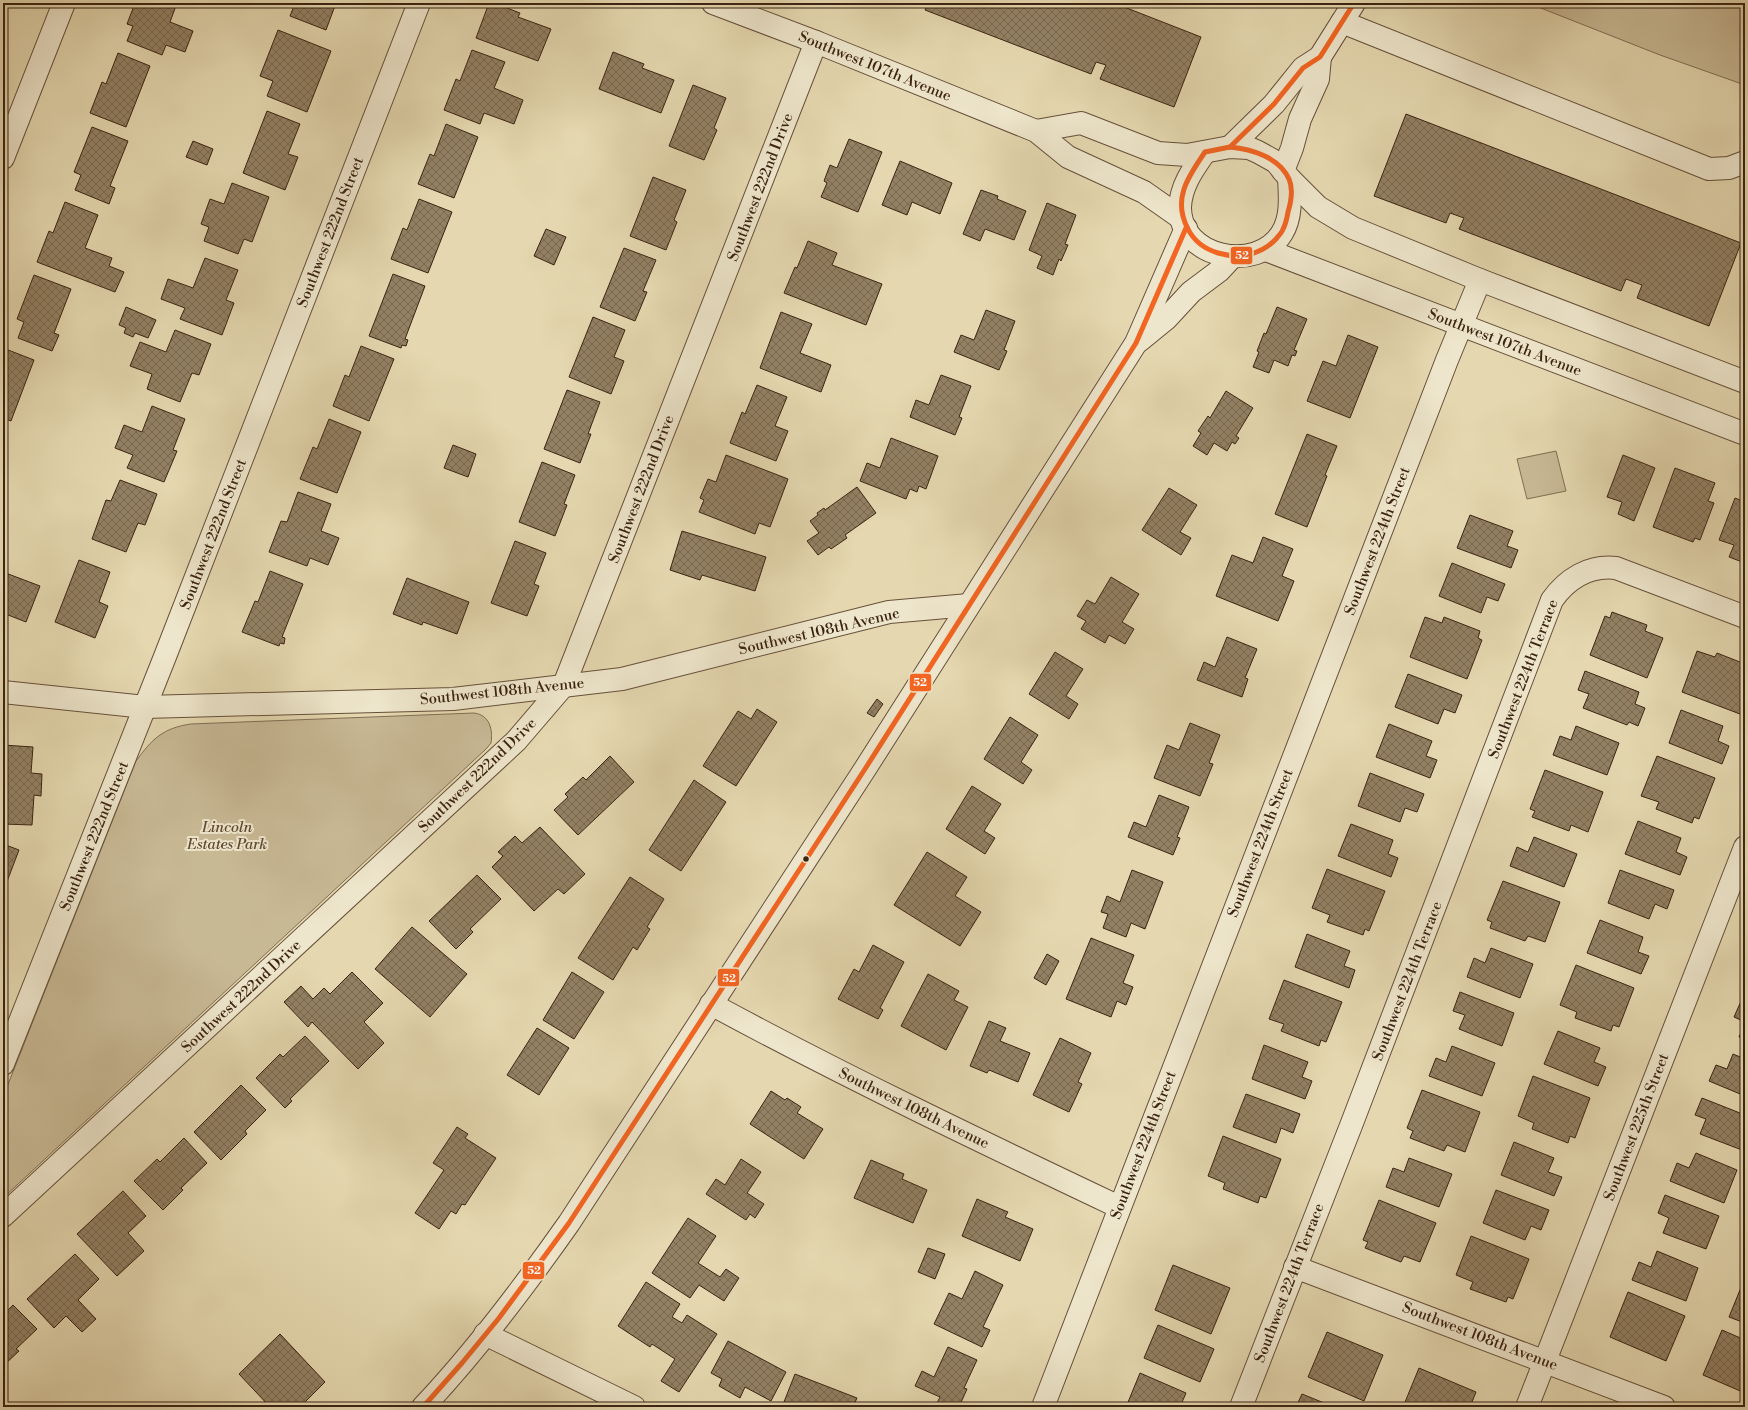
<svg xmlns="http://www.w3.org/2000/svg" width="1748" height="1410" font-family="'Libre Bodoni',serif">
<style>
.green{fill:#c8b995;stroke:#826e54}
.building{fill:url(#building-cross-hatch);stroke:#3b2312}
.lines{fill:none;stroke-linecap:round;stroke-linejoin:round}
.minor-casing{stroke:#66503a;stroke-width:24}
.minor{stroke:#eee6cc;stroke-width:22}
.bus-1-casing{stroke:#eee6cc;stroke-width:8}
.bus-1{stroke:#f26522;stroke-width:5}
.bus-dot{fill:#3b2312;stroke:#eee6cc;stroke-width:1.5}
.labels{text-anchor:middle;stroke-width:4;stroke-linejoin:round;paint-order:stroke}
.street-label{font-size:15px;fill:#3b2312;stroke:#eee6cc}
.park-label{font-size:15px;font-style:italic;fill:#5e4833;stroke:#eee6cc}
.line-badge{stroke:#eee6cc;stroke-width:1.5}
.badge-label{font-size:11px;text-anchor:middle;font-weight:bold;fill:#fff}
</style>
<defs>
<pattern id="building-cross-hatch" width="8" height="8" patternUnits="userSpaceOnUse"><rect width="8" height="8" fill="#938164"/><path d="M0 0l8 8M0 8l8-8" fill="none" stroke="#796951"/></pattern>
</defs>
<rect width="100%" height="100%" fill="#e5d8b0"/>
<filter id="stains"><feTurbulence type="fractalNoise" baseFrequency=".005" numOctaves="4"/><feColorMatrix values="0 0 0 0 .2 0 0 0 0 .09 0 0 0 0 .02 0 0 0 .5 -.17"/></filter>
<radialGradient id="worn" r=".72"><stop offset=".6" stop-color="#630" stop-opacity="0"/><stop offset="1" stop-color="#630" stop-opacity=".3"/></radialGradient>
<g class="green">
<polygon points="1528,3 1745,3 1745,85 1660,55"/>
<polygon points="1556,451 1566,491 1527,499 1517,459"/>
<path d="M474 713C490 715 493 730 491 743L486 749 3 1198V1097L136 761C152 739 163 728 191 724Z"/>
</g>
<g class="building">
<polygon points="135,3 177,3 170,22 193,31 185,52 166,45 162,55 127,41 133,26 127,24"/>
<polygon points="295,3 336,3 326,30 290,16"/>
<polygon points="489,3 494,3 520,13 518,17 551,29 538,61 476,38"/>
<polygon points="928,3 1114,3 1201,37 1174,107 1100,79 1106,65 1096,62 1091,74 925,10"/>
<polygon points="278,30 331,51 307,112 267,96 273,81 260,76"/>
<polygon points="472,50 505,62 494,88 523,100 514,124 484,113 480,124 444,110 456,79 460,81"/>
<polygon points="613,52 644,64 642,68 674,80 661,113 599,89"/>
<polygon points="118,53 150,66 126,127 90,113 102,82 106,84"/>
<polygon points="693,85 726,98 714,128 717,130 704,160 669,146"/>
<polygon points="267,111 300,124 288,154 298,157 285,190 243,173"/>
<polygon points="1406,114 1741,243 1709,326 1637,298 1642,285 1626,279 1621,291 1459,229 1464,218 1450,213 1446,223 1374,196"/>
<polygon points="446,124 478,137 454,198 418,184 430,154 434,156"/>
<polygon points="92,127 128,141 110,186 115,188 109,204 75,190 81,175 74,172"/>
<polygon points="849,139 882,152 858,212 821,197 827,183 824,181 830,165 837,168"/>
<polygon points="193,141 213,149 207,165 186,157"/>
<polygon points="900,161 952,183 940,214 912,202 907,215 882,205"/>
<polygon points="653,177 686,190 674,220 677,222 666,250 630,236"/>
<polygon points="232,183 269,197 252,242 244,239 238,254 204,241 209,227 201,224 210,199 224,204"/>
<polygon points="981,190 998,196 997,199 1026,211 1014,240 985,229 980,241 963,234"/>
<polygon points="419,199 452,212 428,273 391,259 403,228 407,230"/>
<polygon points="65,202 98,215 85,248 112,258 109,266 124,272 115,292 37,262 49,231 53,233"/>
<polygon points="1047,203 1076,215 1065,244 1068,245 1061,261 1059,259 1053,275 1037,268 1042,256 1029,250"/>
<polygon points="546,229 566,237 554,265 534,256"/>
<polygon points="808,241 837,253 832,265 882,284 866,325 784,293 795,267 797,268"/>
<polygon points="624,248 656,260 643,291 647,292 635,321 600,307"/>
<polygon points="205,258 238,270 226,300 234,303 222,335 180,319 185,308 161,299 168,279 193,288"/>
<polygon points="393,274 425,286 405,339 408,340 406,346 402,345 401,348 369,336"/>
<polygon points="34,275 71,289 54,333 59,335 52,351 18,338 24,322 17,319"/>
<polygon points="126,307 156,320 148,338 135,333 133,337 124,333 126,328 119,325"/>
<polygon points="1277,307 1307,319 1294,350 1297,351 1295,356 1292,355 1288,366 1274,360 1269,373 1253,367 1259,352 1257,351 1264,333 1266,334"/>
<polygon points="986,310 1015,321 1004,350 1007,351 999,370 954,352 961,335 974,340"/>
<polygon points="781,312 812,324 800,353 831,365 821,392 760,368"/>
<polygon points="593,317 625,330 614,357 624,361 611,394 569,377"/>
<polygon points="175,330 211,344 199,375 192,373 180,402 147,389 152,374 130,366 140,342 166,352"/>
<polygon points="1348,335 1378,347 1350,418 1307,401 1323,361 1336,366"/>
<polygon points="361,346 394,359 369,421 333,406 345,375 349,377"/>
<polygon points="3,348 34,360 11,421 3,418"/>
<polygon points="941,375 971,386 959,417 962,418 955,435 910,417 916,400 929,405"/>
<polygon points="757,385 787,397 775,426 788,431 776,461 730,443 742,412 745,414"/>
<polygon points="567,390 600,402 588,434 591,434 580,463 544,449"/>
<polygon points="1226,391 1253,408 1236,436 1239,438 1235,444 1232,442 1227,451 1214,443 1207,455 1193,446 1201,433 1198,431 1208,416 1210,418"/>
<polygon points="152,406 185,419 173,450 177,451 164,482 127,468 133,455 115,448 124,425 142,432"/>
<polygon points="329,419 361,432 337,493 300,479 313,447 317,449"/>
<polygon points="1307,434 1337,446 1325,475 1327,476 1307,527 1275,514"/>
<polygon points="891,438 938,456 926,489 919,486 917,492 910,489 906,499 860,481 867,463 880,468"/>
<polygon points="453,445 476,454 468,477 444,468"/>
<polygon points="726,455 788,479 770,527 759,523 755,534 699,512 704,500 700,498 708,479 716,482"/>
<polygon points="1623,455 1655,468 1634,521 1618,514 1622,502 1607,497"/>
<polygon points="542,462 575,475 564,504 567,505 555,536 519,522"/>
<polygon points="1675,468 1715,483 1708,501 1714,503 1700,540 1695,538 1693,542 1653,527"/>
<polygon points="120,480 157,494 145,525 138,523 126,552 92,539 106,500 111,501"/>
<polygon points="857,487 876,513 845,535 847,538 831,549 829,547 818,555 807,541 819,533 810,521 818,515 817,513 824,508 825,510"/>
<polygon points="1169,488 1197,505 1180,532 1191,538 1181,555 1142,530"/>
<polygon points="298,492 331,504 321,531 339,538 328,565 310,558 307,566 269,552 281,521 287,522"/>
<polygon points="1735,498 1745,502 1745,563 1729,557 1734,545 1719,540"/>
<polygon points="1470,515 1513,531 1507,546 1518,550 1511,568 1457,548"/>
<polygon points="682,531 766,557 755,591 702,575 700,580 670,570"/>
<polygon points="1263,537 1293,549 1282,576 1294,581 1278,621 1216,596 1232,555 1253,563"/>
<polygon points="515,541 546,553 534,584 539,586 527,616 491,603"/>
<polygon points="79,560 110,572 99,602 108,606 95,638 55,622"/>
<polygon points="1452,563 1505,584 1498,601 1487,597 1481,613 1439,596"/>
<polygon points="270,571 303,584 282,637 285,638 284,644 280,643 279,646 242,632 255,601 258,602"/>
<polygon points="3,572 40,586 26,622 3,613"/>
<polygon points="1111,577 1139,594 1122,622 1134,629 1125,644 1109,635 1105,643 1081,629 1086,621 1077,616 1087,600 1095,604"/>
<polygon points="407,578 469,602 457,634 423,622 422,625 393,614"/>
<polygon points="1612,612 1647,625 1645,631 1663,638 1647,678 1590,655 1605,616 1610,618"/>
<polygon points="1425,617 1442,623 1444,617 1480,631 1478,638 1482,640 1467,679 1410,657"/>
<polygon points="1227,637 1257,649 1245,678 1248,679 1242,697 1197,680 1204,662 1215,667"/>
<polygon points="1697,651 1715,657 1717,653 1745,664 1745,700 1740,714 1682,692"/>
<polygon points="1055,652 1083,669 1066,696 1078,704 1069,719 1029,694"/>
<polygon points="1585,671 1639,692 1635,704 1645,708 1638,726 1629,722 1627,725 1583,708 1589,694 1578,690"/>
<polygon points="1408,674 1462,695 1455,713 1444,709 1438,724 1395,707"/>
<polygon points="877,699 883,704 874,717 867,713"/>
<polygon points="757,709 777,722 736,786 703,766 738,711 751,719"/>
<polygon points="1681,710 1723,726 1718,741 1729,746 1722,764 1669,743"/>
<polygon points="1010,717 1038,735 1021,762 1032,770 1023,784 984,759"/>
<polygon points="1190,723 1220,735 1209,763 1213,764 1200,796 1154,778 1167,745 1179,750"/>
<polygon points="1389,724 1432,741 1426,756 1437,760 1430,778 1376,757"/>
<polygon points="1576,726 1619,743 1607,775 1553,755 1560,736 1571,740"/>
<polygon points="3,745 33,747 31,773 42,774 41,796 34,795 32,825 3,824"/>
<polygon points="610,756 634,782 578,835 554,810 568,797 565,794 583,777 586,780"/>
<polygon points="1657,756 1715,778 1699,819 1694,817 1692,823 1656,809 1659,802 1641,796"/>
<polygon points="1545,770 1603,792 1588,832 1571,825 1569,831 1532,817 1535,811 1530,809"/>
<polygon points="1370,773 1424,794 1417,812 1405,808 1400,822 1358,806"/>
<polygon points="694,780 726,802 681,871 649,850"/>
<polygon points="972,786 1001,804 984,831 995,838 985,854 946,829"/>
<polygon points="1159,795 1189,807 1177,837 1180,838 1173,855 1128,837 1134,822 1146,827"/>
<polygon points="1638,821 1681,838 1676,852 1687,857 1680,875 1625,854"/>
<polygon points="1351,824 1393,840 1388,854 1398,858 1391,877 1338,856"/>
<polygon points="540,827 585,874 564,894 558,889 534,911 492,867 503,856 498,852 515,836 522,843"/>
<polygon points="1534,837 1577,854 1564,887 1510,866 1517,847 1528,852"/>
<polygon points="3,844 19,850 3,892"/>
<polygon points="927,852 967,877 955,896 981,912 960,946 894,905"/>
<polygon points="1327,869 1385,891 1369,931 1365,929 1363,935 1327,922 1330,915 1312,908"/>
<polygon points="1132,870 1163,882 1145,929 1131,923 1126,937 1103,928 1108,914 1101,912 1107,896 1120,902"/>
<polygon points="1620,870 1674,890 1667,909 1655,904 1649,919 1608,903"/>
<polygon points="477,875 501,899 470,929 473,932 456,949 429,921"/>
<polygon points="630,877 664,899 647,927 650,929 637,950 633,947 613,980 578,958"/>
<polygon points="1503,881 1560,902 1545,942 1528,936 1525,941 1490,928 1492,922 1487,920"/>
<polygon points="1600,920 1643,937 1638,952 1649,956 1641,974 1587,953"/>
<polygon points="412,927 467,974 430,1017 375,969"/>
<polygon points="1307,934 1350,951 1344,966 1355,970 1349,988 1295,967"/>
<polygon points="1091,938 1134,955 1123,983 1133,987 1126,1005 1117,1001 1111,1017 1066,999"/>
<polygon points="873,945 904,962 880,1008 883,1010 878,1019 838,999 854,969 859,972"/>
<polygon points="1491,948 1533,964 1520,998 1467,977 1474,958 1485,963"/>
<polygon points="1047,954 1059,961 1046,985 1034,978"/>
<polygon points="1576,965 1634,988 1619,1027 1613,1025 1611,1031 1575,1018 1577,1012 1560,1005"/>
<polygon points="352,972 383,1003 364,1022 384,1043 358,1069 312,1022 308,1027 284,1002 301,986 313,999 324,988 330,994"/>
<polygon points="572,972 604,992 574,1039 543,1020"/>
<polygon points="928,974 959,991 954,1000 968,1007 946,1050 901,1026"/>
<polygon points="1284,980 1342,1002 1326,1042 1321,1040 1319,1046 1281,1031 1284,1024 1269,1019"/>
<polygon points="1460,992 1514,1013 1502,1046 1459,1029 1465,1015 1453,1011"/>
<polygon points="1742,999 1745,1000 1745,1022 1734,1017"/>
<polygon points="989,1021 1006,1028 1000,1041 1030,1053 1018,1082 989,1070 987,1073 970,1066"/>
<polygon points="1745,1023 1745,1039 1739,1037"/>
<polygon points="537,1028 569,1048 539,1095 507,1075"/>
<polygon points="1558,1031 1600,1048 1594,1062 1606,1067 1598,1086 1544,1064"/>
<polygon points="305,1036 329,1061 290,1099 292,1101 285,1108 256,1078 280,1054 283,1057"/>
<polygon points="1060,1038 1091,1053 1078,1082 1082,1084 1069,1112 1033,1095"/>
<polygon points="1264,1045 1308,1062 1302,1077 1312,1081 1305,1099 1252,1079"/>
<polygon points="1452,1046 1495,1063 1482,1096 1429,1076 1436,1058 1446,1062"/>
<polygon points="1733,1054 1745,1059 1745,1096 1709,1081 1716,1065 1727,1069"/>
<polygon points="1533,1076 1590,1098 1575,1138 1570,1136 1568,1143 1532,1129 1534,1123 1518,1116"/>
<polygon points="241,1085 266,1110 245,1131 247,1134 221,1160 194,1132"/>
<polygon points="1422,1090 1480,1112 1465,1152 1447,1145 1444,1151 1410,1138 1413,1131 1407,1128"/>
<polygon points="771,1091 785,1100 787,1098 801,1107 797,1113 823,1129 804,1159 750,1124"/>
<polygon points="1246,1094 1300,1114 1293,1133 1281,1128 1276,1143 1233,1127"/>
<polygon points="1702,1098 1745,1115 1745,1141 1742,1150 1700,1134 1706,1119 1695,1115"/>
<polygon points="457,1127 468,1134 465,1138 496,1158 465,1205 462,1204 456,1214 451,1211 439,1229 415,1213 444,1170 433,1163"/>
<polygon points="1223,1136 1281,1159 1266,1198 1260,1196 1258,1203 1223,1189 1225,1183 1208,1176"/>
<polygon points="184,1138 207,1163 181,1188 183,1190 163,1210 134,1181 157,1159 160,1162"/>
<polygon points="1514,1142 1554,1158 1548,1172 1562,1177 1554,1196 1501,1175"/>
<polygon points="1696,1153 1737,1170 1724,1203 1670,1181 1677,1163 1689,1168"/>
<polygon points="1409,1158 1452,1174 1439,1207 1386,1187 1393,1168 1404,1172"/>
<polygon points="741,1159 761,1172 747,1193 764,1204 755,1218 750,1214 746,1220 706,1194 716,1179 725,1185"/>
<polygon points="871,1160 904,1174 902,1179 927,1190 913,1223 854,1198"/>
<polygon points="1496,1190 1549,1210 1541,1230 1531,1226 1525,1240 1483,1223"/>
<polygon points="123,1191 146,1216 128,1233 144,1251 117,1276 77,1234"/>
<polygon points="1665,1195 1719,1216 1706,1249 1663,1233 1669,1218 1658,1213"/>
<polygon points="977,1199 1008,1212 1005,1217 1033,1229 1020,1261 962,1236"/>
<polygon points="1379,1200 1436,1223 1420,1262 1404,1256 1401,1262 1365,1248 1368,1242 1363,1240"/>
<polygon points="688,1218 716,1236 698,1263 720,1277 726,1269 739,1278 724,1301 699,1285 690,1298 652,1273"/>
<polygon points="1471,1236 1529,1259 1513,1299 1508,1297 1506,1302 1470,1289 1473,1282 1456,1275"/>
<polygon points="928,1248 945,1254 935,1279 918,1272"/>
<polygon points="1657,1251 1698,1268 1686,1301 1632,1280 1639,1262 1651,1267"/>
<polygon points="75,1254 99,1279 78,1300 96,1319 82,1332 66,1316 54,1328 27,1299"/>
<polygon points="1173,1265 1230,1288 1211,1334 1155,1310"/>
<polygon points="975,1271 1003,1285 983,1327 990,1330 982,1347 934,1324 949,1293 962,1299"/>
<polygon points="646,1282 680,1304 672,1317 682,1323 687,1315 717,1334 679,1392 661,1381 675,1359 652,1344 650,1347 618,1326"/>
<polygon points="1742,1285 1745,1286 1745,1323 1729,1317"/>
<polygon points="1628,1292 1685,1316 1666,1361 1610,1337"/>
<polygon points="13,1305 37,1329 16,1349 19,1351 3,1366 3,1315"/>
<polygon points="1158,1325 1214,1349 1200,1382 1144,1358"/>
<polygon points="1722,1330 1745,1340 1745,1393 1703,1375"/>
<polygon points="1327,1332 1383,1355 1364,1401 1308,1377"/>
<polygon points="280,1334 325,1382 300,1407 270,1407 239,1374"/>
<polygon points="728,1341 786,1372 771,1401 745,1387 740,1398 719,1386 722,1379 711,1373"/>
<polygon points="948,1347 977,1360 964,1388 967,1389 959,1407 956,1405 955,1407 935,1407 940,1397 915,1386 922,1371 934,1377"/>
<polygon points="1419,1368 1476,1392 1470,1407 1403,1407"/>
<polygon points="1140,1373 1186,1393 1180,1407 1126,1407"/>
<polygon points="795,1374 857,1398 853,1407 782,1407"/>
<polygon points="1302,1394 1334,1407 1296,1407"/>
</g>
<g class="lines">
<g class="minor-casing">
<g id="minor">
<polyline points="713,3 816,42 1036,131 1068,157 1144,192 1181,218"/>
<polyline points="1342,22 1709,169 1729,168 1745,162"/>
<polyline points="1036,131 1081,123 1158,153 1187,155 1230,147 1249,148 1258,152 1276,162 1289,178 1318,207 1353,228 1480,280 1745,382"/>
<polyline points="1230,147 1274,104 1303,68 1320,57 1354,3"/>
<path d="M1205 152C1194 168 1181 185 1180 207 1179 258 1257 274 1282 233 1292 217 1290 196 1289 178"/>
<polyline points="3,158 64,3"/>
<polyline points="1283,171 1292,148 1300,119 1318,79 1320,57"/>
<polyline points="1266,250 1745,434"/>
<polyline points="1139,341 1166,319 1191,292 1219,271 1232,257"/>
<polyline points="3,692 145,707 453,699 622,679 889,612 969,605"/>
<path d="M711 1004C844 1076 982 1142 1119 1207"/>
<polyline points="3,1064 166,654 419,3"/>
<polyline points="3,1216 516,741 564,685 816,42"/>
<polyline points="1295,1267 1664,1407"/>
<polyline points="485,1334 634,1407"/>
<path d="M423 1407C477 1350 524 1287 569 1223L865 769 1136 343 1186 228"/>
<polyline points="1043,1407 1447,360 1480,280"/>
<path d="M1241 1407 1352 1123 1552 600C1567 579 1589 565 1616 568L1745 617"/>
<polyline points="1527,1407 1745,847"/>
</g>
</g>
<use href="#minor" class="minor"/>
<g class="bus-1-casing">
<g id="bus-1">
<path d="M1230 147C1251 149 1279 157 1289 179 1293 188 1291 202 1288 212 1287 217 1286 224 1283 229 1282 233 1278 236 1276 239 1261 255 1239 259 1218 253 1205 249 1194 241 1188 229 1172 199 1188 177 1205 152Z"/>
<polyline points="1230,147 1274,104 1303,68 1320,57 1354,3"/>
<polyline points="423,1407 462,1363 499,1318 569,1223 865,769 1136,343 1186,228"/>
</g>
</g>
<use href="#bus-1" class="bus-1"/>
</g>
<circle class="bus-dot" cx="806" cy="859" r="3.5"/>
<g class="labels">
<g class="street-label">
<text transform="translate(875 66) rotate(22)" y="5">Southwest 107th Avenue</text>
<text transform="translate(760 187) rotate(-69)" y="5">Southwest 222nd Drive</text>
<text transform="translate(330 232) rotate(-69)" y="5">Southwest 222nd Street</text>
<text transform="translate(1505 342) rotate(21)" y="5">Southwest 107th Avenue</text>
<text transform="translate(641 489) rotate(-69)" y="5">Southwest 222nd Drive</text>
<text transform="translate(213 534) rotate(-69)" y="5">Southwest 222nd Street</text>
<text transform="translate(1377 541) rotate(-69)" y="5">Southwest 224th Street</text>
<text transform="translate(819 631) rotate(-13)" y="5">Southwest 108th Avenue</text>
<text transform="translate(1523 679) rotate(-69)" y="5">Southwest 224th Terrace</text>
<text transform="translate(502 691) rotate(-6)" y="5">Southwest 108th Avenue</text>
<text transform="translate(477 775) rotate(-44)" y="5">Southwest 222nd Drive</text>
<text transform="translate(94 836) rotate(-68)" y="5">Southwest 222nd Street</text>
<text transform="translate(1260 843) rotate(-69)" y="5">Southwest 224th Street</text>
<text transform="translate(1407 981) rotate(-69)" y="5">Southwest 224th Terrace</text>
<text transform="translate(241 996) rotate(-43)" y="5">Southwest 222nd Drive</text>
<text transform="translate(914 1108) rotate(26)" y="5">Southwest 108th Avenue</text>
<text transform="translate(1636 1127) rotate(-69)" y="5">Southwest 225th Street</text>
<text transform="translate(1143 1145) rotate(-69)" y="5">Southwest 224th Street</text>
<text transform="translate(1289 1283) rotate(-69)" y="5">Southwest 224th Terrace</text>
<text transform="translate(1480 1336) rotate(21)" y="5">Southwest 108th Avenue</text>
</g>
<g class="park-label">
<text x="227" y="832">Lincoln<tspan x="227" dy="17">Estates Park</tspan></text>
</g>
</g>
<g class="line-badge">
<rect x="1230" y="246" width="23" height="19" rx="4" fill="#f26522"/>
<rect x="909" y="673" width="23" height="19" rx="4" fill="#f26522"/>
<rect x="717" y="968" width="23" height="19" rx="4" fill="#f26522"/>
<rect x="522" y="1261" width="23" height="19" rx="4" fill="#f26522"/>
</g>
<g class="badge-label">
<text x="1242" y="259">52</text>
<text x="920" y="686">52</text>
<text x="729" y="982">52</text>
<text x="534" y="1274">52</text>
</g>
<rect width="1748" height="1410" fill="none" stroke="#e5d8b0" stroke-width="16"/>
<rect x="4" y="4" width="1740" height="1402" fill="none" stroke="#3b2312" stroke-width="2"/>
<rect x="8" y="8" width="1732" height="1394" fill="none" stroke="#3b2312"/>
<rect width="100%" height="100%" filter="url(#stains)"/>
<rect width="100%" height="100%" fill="url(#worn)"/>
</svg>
